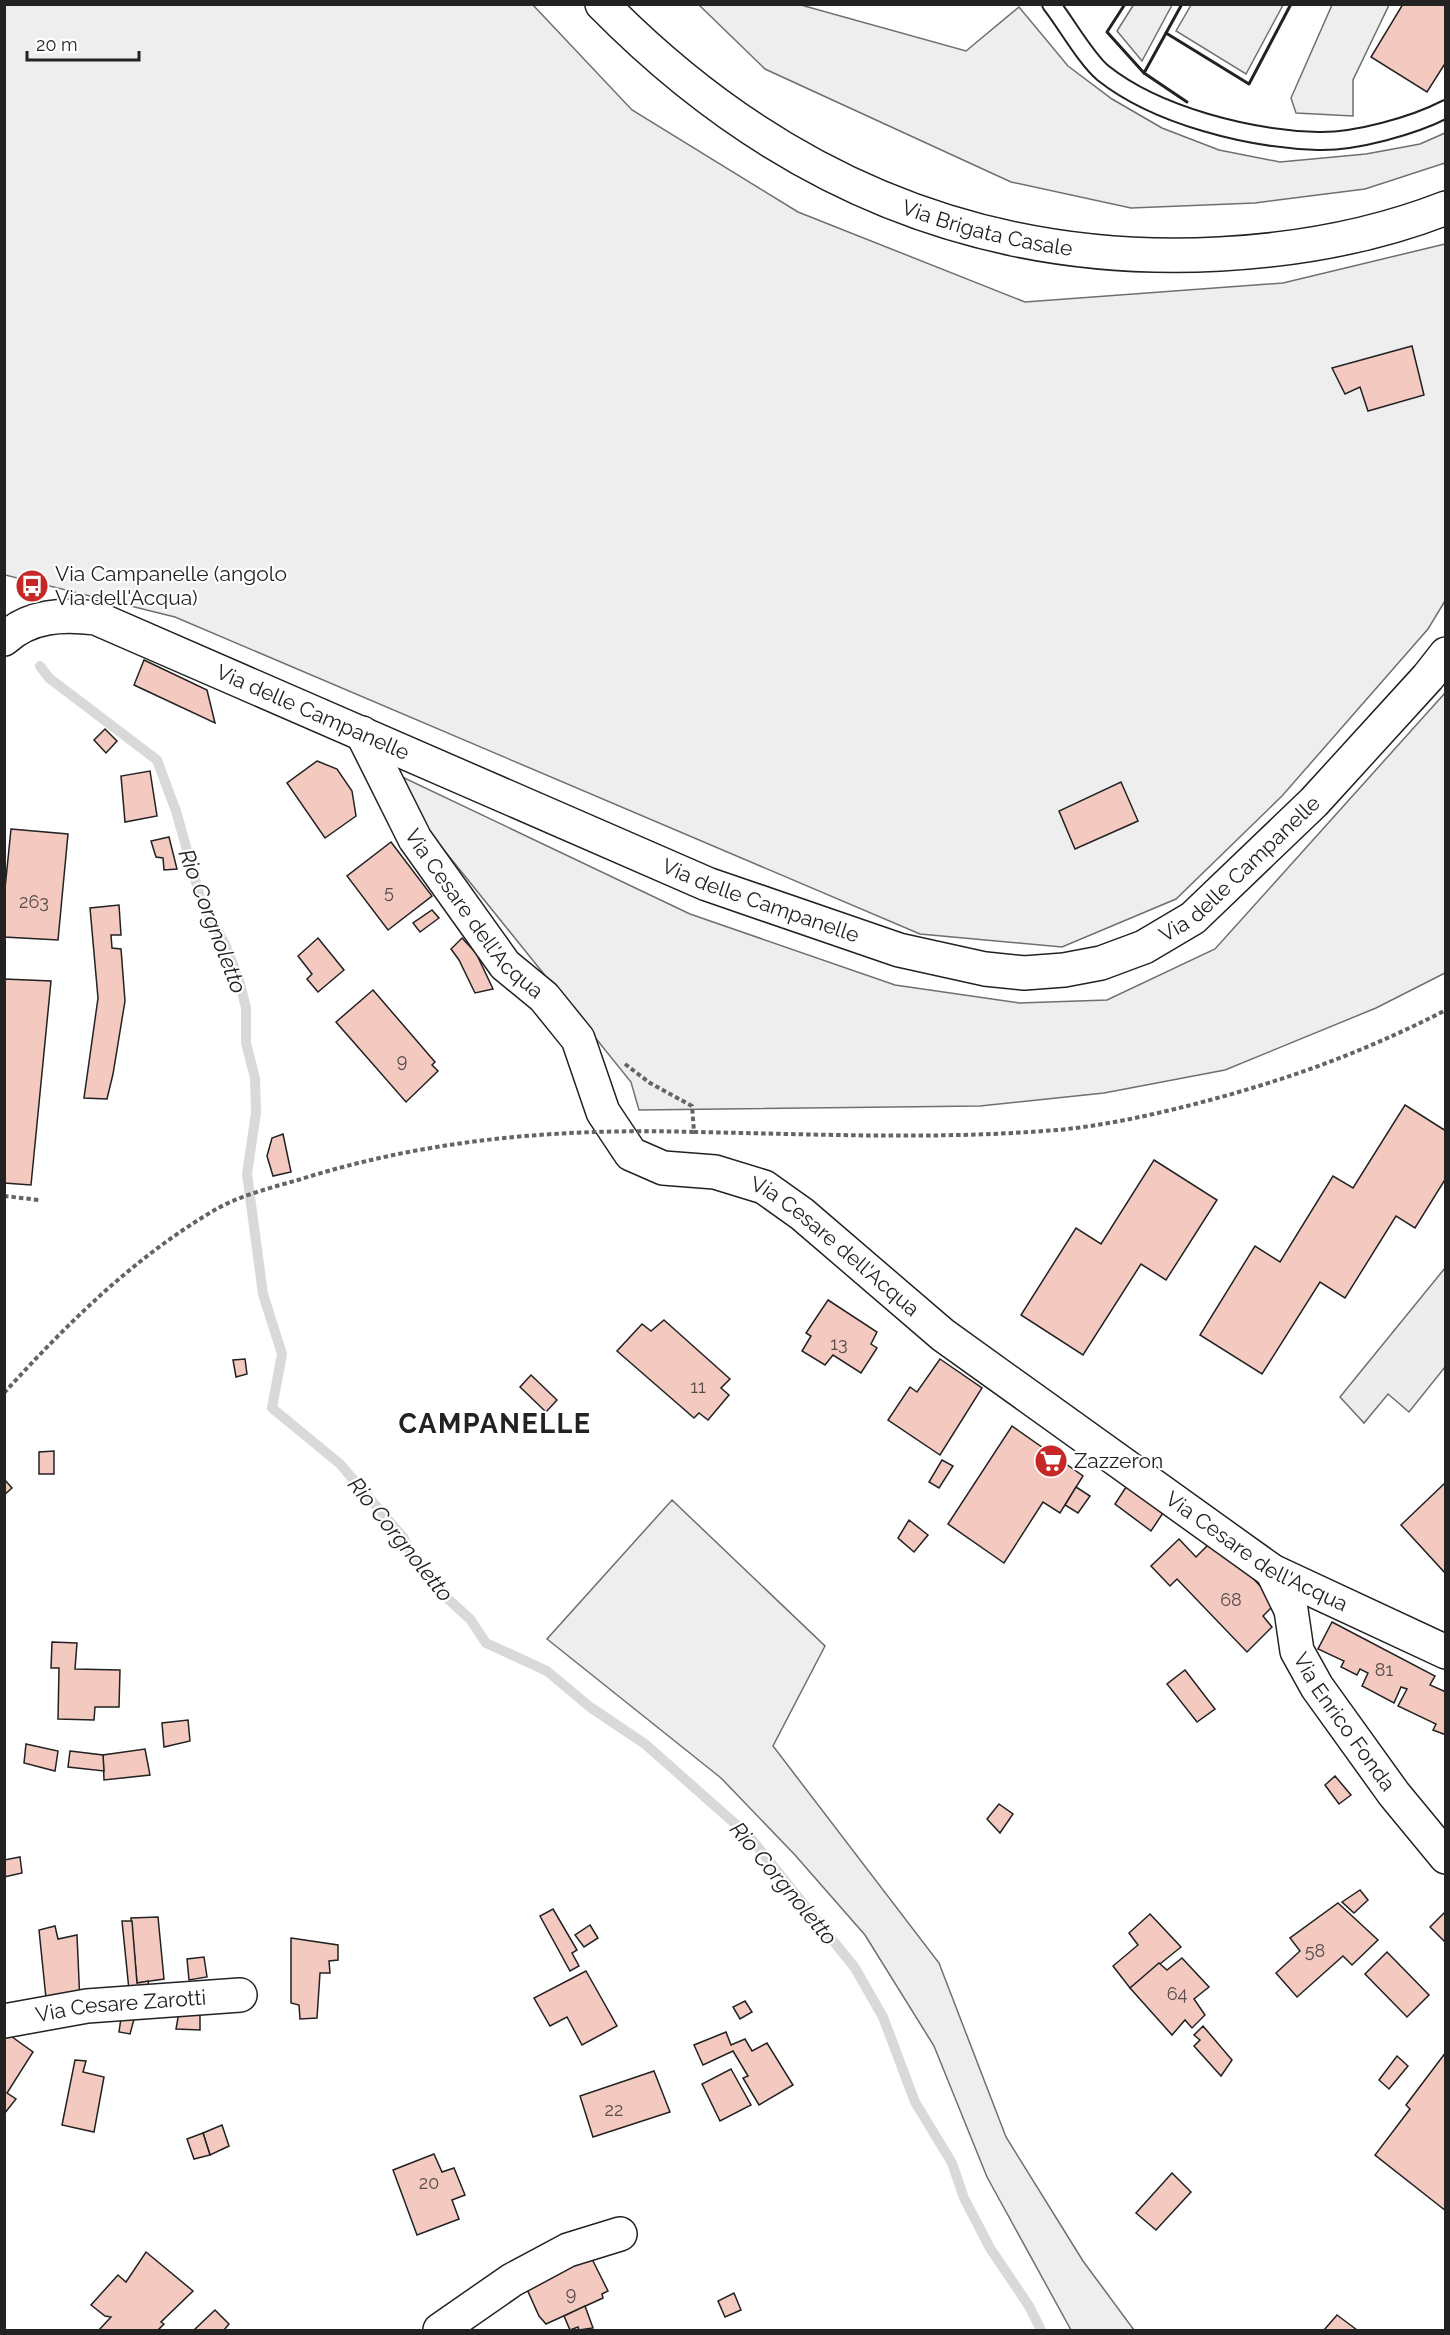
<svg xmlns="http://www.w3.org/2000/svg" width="1450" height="2335" font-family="Raleway,sans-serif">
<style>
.green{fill:#eee;stroke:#6f6f6f;stroke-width:1.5}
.parking{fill:#ededed;stroke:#6f6f6f;stroke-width:1.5}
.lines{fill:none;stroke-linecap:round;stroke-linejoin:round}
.stream{stroke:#d9d9d9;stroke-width:10}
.building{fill:#f3c9c0;stroke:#222;stroke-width:1.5}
.lane-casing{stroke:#222;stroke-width:20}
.street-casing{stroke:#222;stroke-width:36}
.secondary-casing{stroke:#222;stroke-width:36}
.primary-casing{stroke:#222;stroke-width:36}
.path{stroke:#646464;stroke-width:4;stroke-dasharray:4.5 3;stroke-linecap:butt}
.lane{stroke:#fff;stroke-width:16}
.street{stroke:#fff;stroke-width:33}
.secondary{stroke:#fff;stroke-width:33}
.primary{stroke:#fff;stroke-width:33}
.path-bridge{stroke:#646464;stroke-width:4;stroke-dasharray:4.5 3;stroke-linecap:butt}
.wall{stroke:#222;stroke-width:3}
.labels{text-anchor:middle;stroke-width:4.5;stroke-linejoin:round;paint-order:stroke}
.number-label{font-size:18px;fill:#564c4a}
.street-label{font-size:21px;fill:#222;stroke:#fff}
.poi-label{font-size:21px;fill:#222;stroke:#fff;text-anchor:start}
.water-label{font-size:22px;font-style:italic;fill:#222;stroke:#fff}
.district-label{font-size:27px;font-weight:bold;letter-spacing:1.5px;fill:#222;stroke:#fff}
</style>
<rect width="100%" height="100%" fill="#fff"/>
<g class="green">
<polygon points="1134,4 1172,5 1142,61 1117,31"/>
<polygon points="5,5 533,5 632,110 798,212 1025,302 1283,283 1445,244 1445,601 1428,629 1282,796 1176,899 1062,947 920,934 175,617 5,575"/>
<polygon points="699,5 801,5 966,51 1019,7 1068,66 1112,99 1162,128 1219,150 1280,162 1366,154 1420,144 1445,133 1445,163 1365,189 1255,203 1131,208 1011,182 765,69"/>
<polygon points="1191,5 1191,4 1283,5 1246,74 1176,31"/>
<polygon points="1332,5 1389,5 1353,80 1353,116 1296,113 1291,98"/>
<polygon points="1445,693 1445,973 1376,1008 1225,1070 1104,1093 980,1106 639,1110 631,1082 431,834 396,774 690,914 895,985 1019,1003 1107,1000 1215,949"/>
<polygon points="672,1500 825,1646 773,1746 939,1963 1006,2137 1083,2261 1134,2330 1071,2330 987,2177 934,2046 865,1935 795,1855 721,1778 547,1639"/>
</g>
<polygon class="parking" points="1445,1268 1445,1367 1409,1412 1388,1394 1364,1423 1340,1397"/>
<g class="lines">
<polyline class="stream" points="40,666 49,678 157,760 176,811 201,900 225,944 239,980 246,1008 246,1043 255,1078 256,1113 247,1174 263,1294 282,1354 272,1408 340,1464 403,1537 416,1564 438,1590 470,1619 486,1643 547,1671 590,1707 645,1744 749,1836 855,1968 883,2017 915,2102 952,2163 964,2198 990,2248 1029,2306 1041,2330"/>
</g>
<g class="building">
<polygon points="1403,4 1446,4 1446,62 1427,92 1371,57"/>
<polygon points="1412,346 1424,395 1368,411 1360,387 1345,394 1332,368"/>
<polygon points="144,660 207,690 215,723 134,685"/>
<polygon points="105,729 117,741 106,753 94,740"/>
<polygon points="317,761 337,769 352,791 356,816 325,838 287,783"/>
<polygon points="150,771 157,816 125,822 121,776"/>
<polygon points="1121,782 1138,821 1075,849 1059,811"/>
<polygon points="11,829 68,834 58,940 4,937 4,898"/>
<polygon points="169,837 177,869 164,870 163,858 156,857 151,841"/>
<polygon points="391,842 432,896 388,930 347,876"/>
<polygon points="119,905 121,935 111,935 112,948 121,949 125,1001 113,1074 107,1099 84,1098 98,998 90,908"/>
<polygon points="432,910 439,918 420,932 413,923"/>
<polygon points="318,938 344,970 318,992 307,979 312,974 298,956"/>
<polygon points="462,938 476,953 493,989 475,993 459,960 451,949"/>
<polygon points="4,979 51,981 31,1185 4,1183"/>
<polygon points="373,990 435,1062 432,1065 438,1071 406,1102 336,1022"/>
<polygon points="1405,1105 1446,1131 1446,1178 1415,1228 1396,1216 1345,1298 1320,1282 1262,1374 1200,1335 1255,1246 1280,1262 1333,1176 1353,1188"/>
<polygon points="283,1134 291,1172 273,1176 267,1156 272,1138"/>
<polygon points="1154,1160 1217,1200 1166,1280 1141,1264 1083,1355 1021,1315 1076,1228 1101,1244"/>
<polygon points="828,1300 877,1332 871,1344 877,1348 861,1373 833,1355 825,1365 802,1351 811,1336 806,1333"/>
<polygon points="664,1320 730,1379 721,1388 729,1395 708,1420 699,1413 694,1418 617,1351 642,1324 651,1331"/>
<polygon points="245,1359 247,1374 236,1377 233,1360"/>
<polygon points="940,1359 982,1388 940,1455 888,1420 910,1387 917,1392"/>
<polygon points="531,1375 557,1400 546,1412 520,1387"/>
<polygon points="1012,1426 1083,1476 1060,1513 1043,1502 1004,1563 948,1524"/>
<polygon points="54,1451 54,1474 39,1474 39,1452"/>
<polygon points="942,1460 953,1466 939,1488 929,1482"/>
<polygon points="4,1479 12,1488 4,1495"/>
<polygon points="1446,1482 1446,1574 1401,1525"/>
<polygon points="1128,1484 1165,1510 1151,1531 1115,1504"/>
<polygon points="1076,1487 1090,1496 1078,1513 1065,1505"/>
<polygon points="909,1520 928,1535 914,1552 898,1538"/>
<polygon points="1179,1539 1196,1557 1211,1542 1234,1558 1276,1603 1263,1616 1272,1627 1247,1652 1177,1579 1170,1586 1151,1566"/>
<polygon points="1332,1622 1435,1676 1430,1685 1446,1692 1446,1735 1433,1730 1436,1724 1398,1706 1407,1689 1401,1687 1394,1703 1362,1686 1368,1673 1360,1669 1357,1675 1341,1667 1344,1661 1318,1649"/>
<polygon points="52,1642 77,1643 75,1669 120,1670 119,1707 95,1707 94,1720 58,1719 59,1668 51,1668"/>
<polygon points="1185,1670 1215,1709 1197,1722 1167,1684"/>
<polygon points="188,1720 190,1741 164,1747 162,1723"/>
<polygon points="26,1744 58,1751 55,1771 24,1763"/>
<polygon points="145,1749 150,1775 104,1780 103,1755"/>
<polygon points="70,1751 103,1755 104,1771 68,1767"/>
<polygon points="1335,1776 1351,1795 1339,1804 1325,1785"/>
<polygon points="999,1804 1013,1814 1000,1833 987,1819"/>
<polygon points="20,1857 22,1873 4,1877 4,1860"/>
<polygon points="1360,1890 1368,1900 1354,1913 1342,1902"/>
<polygon points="1338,1903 1378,1940 1352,1965 1343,1956 1297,1997 1276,1973 1300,1951 1290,1938"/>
<polygon points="553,1909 577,1950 572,1953 579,1966 570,1971 540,1916"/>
<polygon points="1446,1911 1446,1943 1430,1927"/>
<polygon points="1150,1914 1181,1947 1130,1988 1113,1966 1138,1945 1129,1933"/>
<polygon points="158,1917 164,1979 137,1983 131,1918"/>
<polygon points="122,1921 132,1921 137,1983 148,1981 151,1997 130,2000"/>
<polygon points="590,1925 598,1938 584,1947 575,1935"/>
<polygon points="55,1926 58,1939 77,1935 80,2003 47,2008 39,1930"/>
<polygon points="291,1938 338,1945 338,1960 329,1961 330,1973 320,1973 317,2018 300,2019 299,2005 291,2003"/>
<polygon points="1387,1952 1429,1995 1407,2017 1365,1974"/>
<polygon points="204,1957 207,1977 189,1980 187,1959"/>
<polygon points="1182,1958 1209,1987 1194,1999 1205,2015 1192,2028 1185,2020 1172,2035 1130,1988 1159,1963 1167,1970"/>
<polygon points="586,1971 617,2026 582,2045 567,2017 550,2026 534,1998"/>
<polygon points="745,2001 752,2012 740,2019 733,2007"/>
<polygon points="200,2010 200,2030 176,2029 179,2012"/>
<polygon points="122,2011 136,2012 130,2034 119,2032"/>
<polygon points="1203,2026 1232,2060 1221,2076 1194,2046 1200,2040 1194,2035"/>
<polygon points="726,2032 731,2045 745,2039 752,2051 767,2043 793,2085 759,2105 743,2078 748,2076 733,2051 703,2065 694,2045"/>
<polygon points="8,2034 33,2052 7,2093 16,2099 4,2114 4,2039"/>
<polygon points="1446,2052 1446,2211 1375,2155 1410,2109 1406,2105"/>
<polygon points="1397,2056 1408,2066 1389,2089 1379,2080"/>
<polygon points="75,2060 86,2061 83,2072 104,2077 94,2132 62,2125"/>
<polygon points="731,2069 751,2105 720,2121 702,2084"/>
<polygon points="654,2071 670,2112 593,2137 580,2096"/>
<polygon points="222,2125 229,2146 210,2155 203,2133"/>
<polygon points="203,2133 210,2155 194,2159 187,2139"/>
<polygon points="434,2154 442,2172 454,2168 465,2195 452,2200 459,2219 417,2235 393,2170"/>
<polygon points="1172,2173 1191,2192 1156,2230 1136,2213"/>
<polygon points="146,2252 193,2291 161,2322 164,2324 158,2330 99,2330 111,2317 105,2316 91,2305 118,2275 126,2282"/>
<polygon points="591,2257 608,2291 602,2294 603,2298 546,2324 539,2316 526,2287"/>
<polygon points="734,2293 741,2310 725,2317 718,2301"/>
<polygon points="585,2306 593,2328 579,2330 578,2327 570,2330 564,2316"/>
<polygon points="215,2310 229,2324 224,2330 194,2330"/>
<polygon points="1337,2315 1357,2330 1324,2330"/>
</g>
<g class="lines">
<g class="lane-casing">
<path id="lane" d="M1051 4C1066 23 1086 59 1103 73 1157 116 1250 139 1318 141 1355 142 1413 126 1446 109"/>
</g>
<g class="street-casing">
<g id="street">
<path id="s1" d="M362 733 415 839 505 965 544 997 578 1039 603 1112 631 1154 663 1168 715 1172 764 1187 802 1214 943 1335 1272 1571 1446 1652"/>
<path id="s2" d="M1272 1571 1291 1610 1297 1651 1317 1687 1394 1794 1446 1857"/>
<path id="s3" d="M4 2021 87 2006 240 1995"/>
<polyline points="440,2330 512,2280 568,2250 620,2234"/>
</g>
</g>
<g class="secondary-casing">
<g id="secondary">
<path id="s4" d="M4 639C30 615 63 614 96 618L707 884 899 950 985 969 1024 973 1064 970 1101 963 1144 947 1193 918 1314 802 1428 677 1446 654"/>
</g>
</g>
<g class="primary-casing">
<g id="primary">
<path id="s5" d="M602 4C772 177 976 267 1220 254 1297 250 1374 236 1446 208"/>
</g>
</g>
<g class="path">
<path d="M625 1064 650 1083 692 1106 694 1132C815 1134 936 1140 1057 1130 1102 1126 1147 1116 1191 1105 1284 1081 1360 1054 1446 1010"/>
<polyline points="4,1196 39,1200"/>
</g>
<use href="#lane" class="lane"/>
<use href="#street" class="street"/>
<use href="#secondary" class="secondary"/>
<use href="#primary" class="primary"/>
<path class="path-bridge" d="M4 1393C67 1324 132 1259 213 1211 238 1196 270 1188 298 1180 427 1139 559 1128 694 1132"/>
<g class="wall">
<polyline points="1125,4 1107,32 1144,73 1182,4"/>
<polyline points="1166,33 1249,84 1291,4"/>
<polyline points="1144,73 1187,102"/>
</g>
</g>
<defs>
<g id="bus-disc" transform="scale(1.725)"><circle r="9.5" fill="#c62828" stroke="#fff"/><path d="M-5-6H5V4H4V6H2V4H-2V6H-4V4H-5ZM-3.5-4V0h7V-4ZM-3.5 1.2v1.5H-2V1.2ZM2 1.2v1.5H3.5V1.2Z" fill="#fff"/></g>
<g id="supermarket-disc" transform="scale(1.725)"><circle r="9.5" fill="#c62828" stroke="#fff"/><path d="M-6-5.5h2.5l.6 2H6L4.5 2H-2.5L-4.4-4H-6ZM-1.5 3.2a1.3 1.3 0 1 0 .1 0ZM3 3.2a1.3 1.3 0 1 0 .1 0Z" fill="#fff"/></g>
</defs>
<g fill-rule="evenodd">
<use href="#bus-disc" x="32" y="586"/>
<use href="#supermarket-disc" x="1051" y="1461"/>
</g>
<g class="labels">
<g class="number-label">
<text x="389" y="898">5</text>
<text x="34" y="908">263</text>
<text x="402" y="1067">9</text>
<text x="839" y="1350">13</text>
<text x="698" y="1393">11</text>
<text x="1231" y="1606">68</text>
<text x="1384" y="1676">81</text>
<text x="1315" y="1957">58</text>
<text x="1177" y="2000">64</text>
<text x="614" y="2116">22</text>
<text x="429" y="2189">20</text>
<text x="571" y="2300">9</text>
</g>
<g class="street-label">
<text dy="7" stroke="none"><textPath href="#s5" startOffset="453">Via Brigata Casale</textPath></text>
<text dy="7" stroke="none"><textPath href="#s4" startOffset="334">Via delle Campanelle</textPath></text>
<text dy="7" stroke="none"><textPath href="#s4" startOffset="1342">Via delle Campanelle</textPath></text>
<text dy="7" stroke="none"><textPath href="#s4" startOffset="820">Via delle Campanelle</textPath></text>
<text dy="7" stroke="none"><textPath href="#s1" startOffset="214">Via Cesare dell'Acqua</textPath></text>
<text dy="7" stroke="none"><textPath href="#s1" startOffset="736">Via Cesare dell'Acqua</textPath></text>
<text dy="7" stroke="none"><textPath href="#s1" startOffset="1258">Via Cesare dell'Acqua</textPath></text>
<text dy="7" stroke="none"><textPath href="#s2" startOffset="170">Via Enrico Fonda</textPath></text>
<text dy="7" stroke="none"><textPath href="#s3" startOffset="118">Via Cesare Zarotti</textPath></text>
</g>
<g class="poi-label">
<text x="55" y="581">Via Campanelle (angolo<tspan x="55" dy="24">Via dell'Acqua)</tspan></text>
<text x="1074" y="1468">Zazzeron</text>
</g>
<g class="water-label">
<text transform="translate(213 921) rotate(69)" y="8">Rio Corgnoletto</text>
<text transform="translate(401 1539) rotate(51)" y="8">Rio Corgnoletto</text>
<text transform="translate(784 1883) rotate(50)" y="8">Rio Corgnoletto</text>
</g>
<g class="district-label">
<text x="495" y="1433">CAMPANELLE</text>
</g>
</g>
<rect width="1450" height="2335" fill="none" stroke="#222222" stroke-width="12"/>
<path d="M27 51v9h112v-9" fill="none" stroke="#222222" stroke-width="3"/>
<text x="36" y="51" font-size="18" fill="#222222" stroke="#ffffff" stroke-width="4.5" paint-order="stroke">20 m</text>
</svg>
